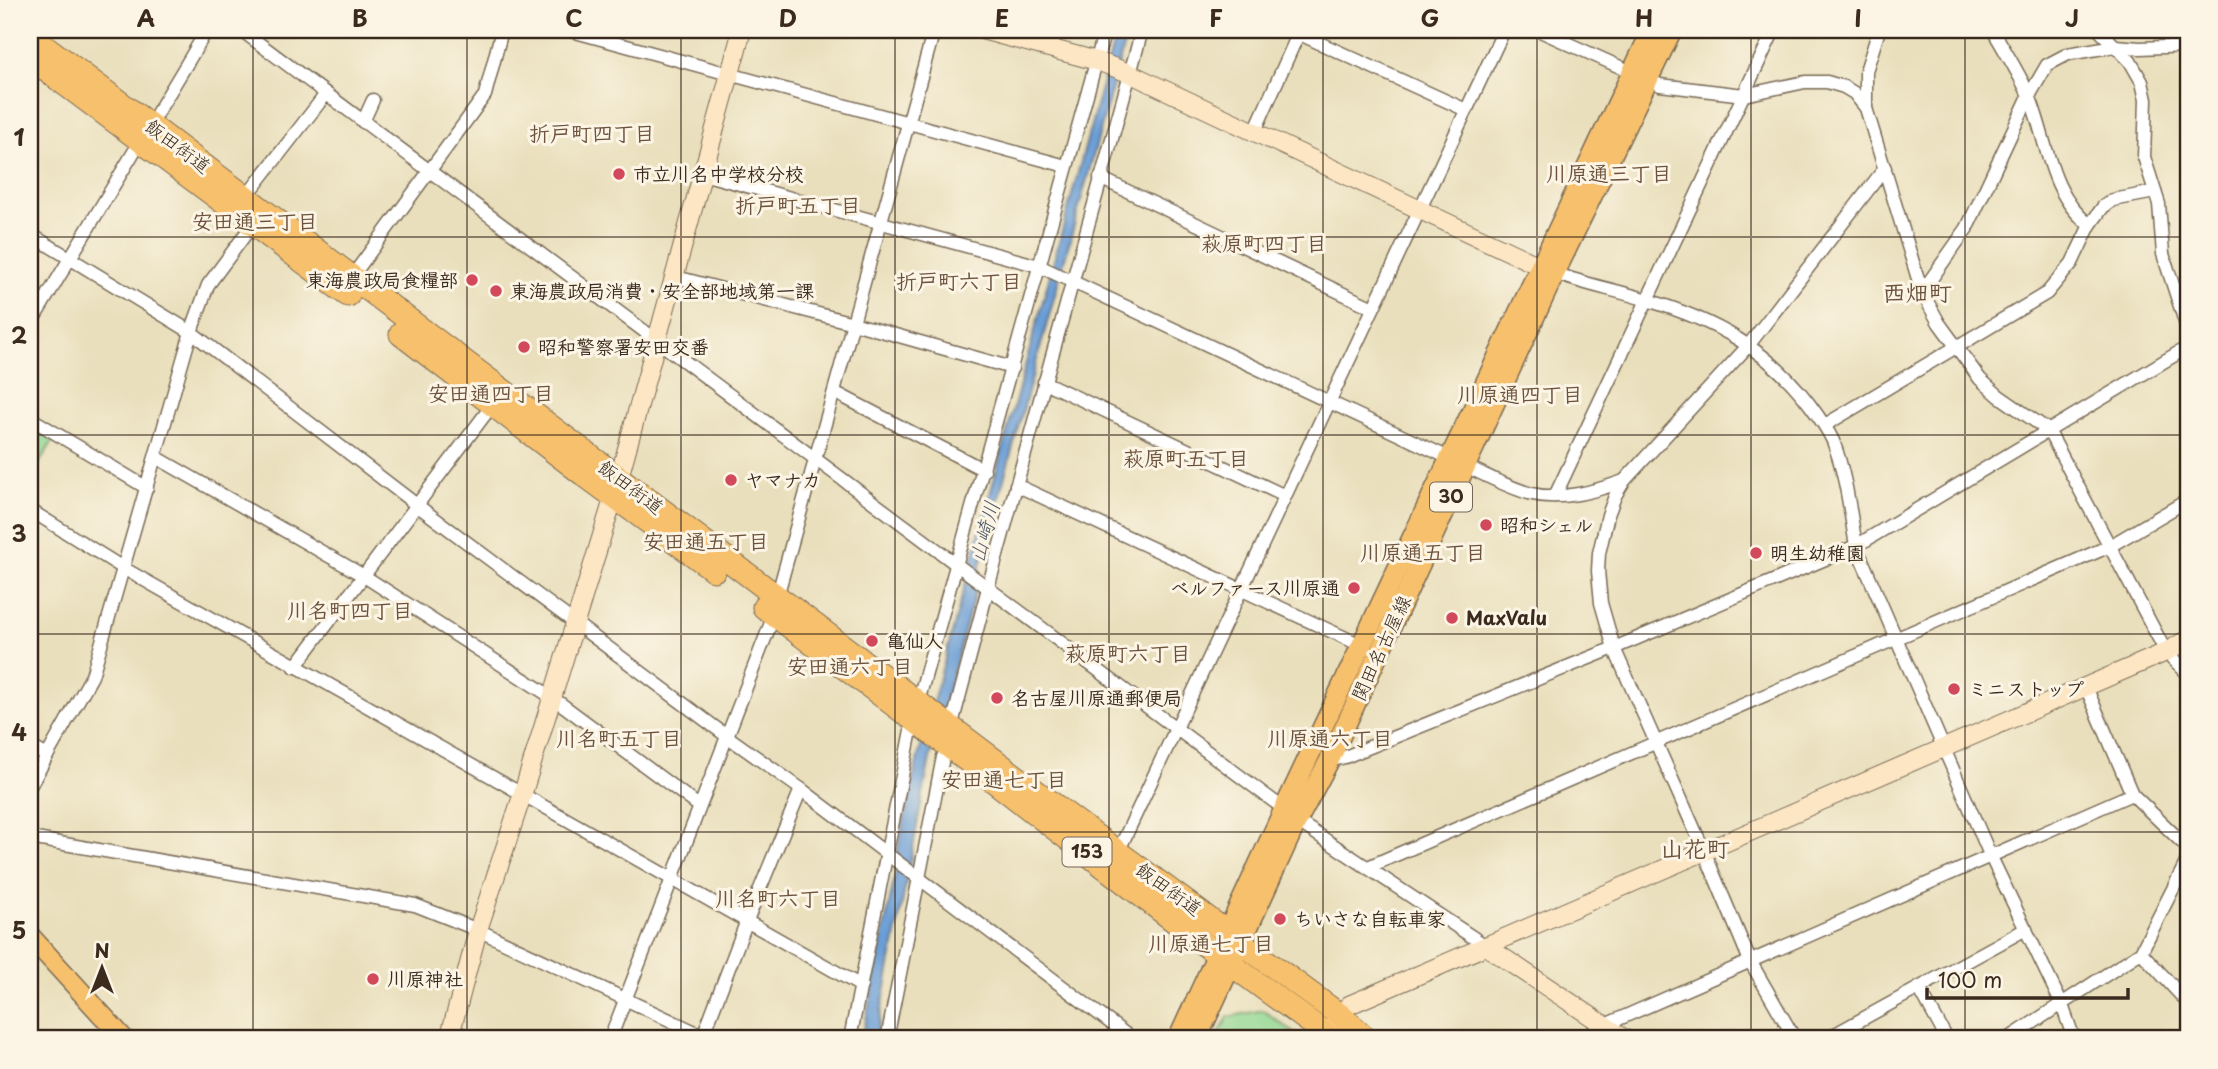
<svg xmlns="http://www.w3.org/2000/svg" width="2218" height="1069" font-family="'Playpen Sans','Klee One',sans-serif">
<style>
.green{fill:#91d791;stroke:#668058;stroke-width:2}
.water{fill:#6a9ed6;stroke:#52647a;stroke-width:2}
.lines{fill:none;stroke-linecap:round;stroke-linejoin:round}
.street-casing{stroke:#786955;stroke-width:15}
.secondary-casing{stroke:#786955;stroke-width:20}
.primary-casing{stroke:#786955;stroke-width:22}
.highway-casing{stroke:#786955;stroke-width:25}
.street{stroke:#fff;stroke-width:12}
.secondary{stroke:#fce6c4;stroke-width:18}
.primary{stroke:#f7c06c;stroke-width:19}
.highway{stroke:#f7c06c;stroke-width:23}
.grid{fill:none;stroke:#3b2a1e;stroke-width:2;stroke-opacity:0.55}
.poi-dot{fill:#d1495b;stroke:#fcf5e5;stroke-width:2.5}
.labels{text-anchor:middle;stroke-width:6;stroke-linejoin:round;paint-order:stroke}
.shield{fill:#fcf5e5;stroke:#75675a;stroke-width:2}
.shield-label{font-size:18px;font-weight:bold;fill:#3b2a1e}
.street-label{font-size:19px;fill:#3b2a1e;stroke:#fcf5e5}
.poi-label{font-size:19px;font-weight:bold;fill:#3b2a1e;stroke:#fcf5e5;text-anchor:start}
.neighbourhood-label{font-size:21px;font-weight:bold;fill:#6c523c;stroke:#fcf5e5}
.water-label{font-size:21px;font-style:italic;fill:#4e5868;stroke:#fcf5e5}
.quarter-label{font-size:23px;font-weight:bold;fill:#6c523c;stroke:#fcf5e5}
.neatline{fill:none;stroke:#3b2a1e;stroke-width:2.5}
.grid-label{font-size:23px;text-anchor:middle;font-weight:bold;fill:#3b2a1e}
</style>
<rect width="100%" height="100%" fill="#fcf5e5"/>
<filter id="ink" filterUnits="userSpaceOnUse"><feTurbulence type="fractalNoise" baseFrequency=".0143" numOctaves="2"/><feDisplacementMap in="SourceGraphic" scale="14" xChannelSelector="R" yChannelSelector="G"/><feConvolveMatrix kernelMatrix="1 2 1 2 8 2 1 2 1" color-interpolation-filters="sRGB"/></filter>
<filter id="wash" filterUnits="userSpaceOnUse"><feTurbulence type="fractalNoise" baseFrequency=".00686" numOctaves="4" result="noise"/><feDisplacementMap in="SourceGraphic" scale="28" xChannelSelector="R" yChannelSelector="G"/><feGaussianBlur stdDeviation="1.57" result="paint"/><feColorMatrix in="noise" values="0 0 0 0 0 0 0 0 0 0 0 0 0 0 0 0 0 1.4 0 .05"/><feComposite in="paint" operator="in"/></filter>
<g filter="url(#wash)">
<rect width="100%" height="100%" fill="#e9dfbc"/>
<g class="green">
<polygon points="30,424 54,439 33,473 30,471"/>
<polygon points="1263,1010 1302,1039 1216,1039 1228,1017"/>
</g>
<polygon class="water" points="1117,30 1128,30 978,573 976,589 931,753 876,1039 862,1039 896,870 897,852 918,757"/>
</g>
<g filter="url(#ink)">
<g class="lines">
<g class="street-casing">
<g id="street">
<polyline points="241,30 1284,809"/>
<polyline points="568,30 1066,166"/>
<polyline points="1291,30 1466,110"/>
<polyline points="1538,30 1660,85 1744,95 1805,82 1827,82 1844,87 1854,93 1866,108"/>
<polyline points="1879,30 1866,71 1866,108 1922,292 1939,323 1980,379 1999,396 2048,430 2166,652 2188,674"/>
<path d="M1993 30C2005 52 2020 74 2030 98 2047 140 2050 196 2090 225"/>
<polyline points="2099,30 2130,61 2142,82 2146,100 2144,157 2159,204 2163,254 2188,331"/>
<polyline points="363,122 373,100"/>
<polyline points="1254,133 1300,30"/>
<polyline points="703,174 1039,266 1449,458"/>
<polyline points="1100,178 1373,308"/>
<polyline points="246,197 326,94"/>
<polyline points="30,234 191,332 418,506 728,737 801,789 1132,1039"/>
<path d="M1555 273C1585 285 1617 290 1647 300 1714 320 1768 349 1810 405 1819 417 1827 428 1833 441 1846 475 1850 511 1856 546L1991 857 2062 1005 2074 1039"/>
<polyline points="676,277 853,323 1012,368"/>
<polyline points="351,278 485,95 502,30"/>
<polyline points="1922,292 1967,228 2029,96 2047,65 2068,54 2115,46 2140,48 2188,46"/>
<polyline points="30,325 207,30"/>
<polyline points="1044,382 1285,496"/>
<polyline points="834,392 984,470"/>
<polyline points="30,418 147,488"/>
<polyline points="1825,425 2047,293 2072,263 2090,225 2103,207 2113,200 2155,192"/>
<polyline points="156,457 364,576 553,698 699,806"/>
<path d="M1466 466C1487 476 1509 488 1532 494 1562 501 1596 491 1624 481"/>
<polyline points="1016,485 1365,647"/>
<polyline points="1555,496 1774,30"/>
<polyline points="30,510 123,568 861,986"/>
<polyline points="777,597 934,30"/>
<polyline points="295,667 493,404"/>
<polyline points="2086,687 2132,794 2188,848"/>
<polyline points="951,728 988,588 1142,30"/>
<polyline points="30,746 47,756"/>
<polyline points="1329,761 1345,757 1614,648 1856,546 2188,347"/>
<polyline points="30,786 92,676 191,332 208,285 253,224"/>
<polyline points="1297,821 1486,946"/>
<polyline points="30,838 415,905 478,930 710,1039"/>
<polyline points="1118,852 1504,30"/>
<polyline points="1368,867 2110,546 2188,500"/>
<polyline points="2141,952 2188,1003"/>
<polyline points="1919,988 1947,1039"/>
<polyline points="453,1030 473,1039"/>
<polyline points="703,1036 746,923 801,789"/>
<polyline points="610,1039 774,615"/>
<polyline points="850,1039 913,720 1105,30"/>
<polyline points="887,1039 943,757 948,745"/>
<polyline points="1581,1039 1605,1025 2132,794"/>
<polyline points="1795,1039 1750,961 1704,851 1614,648 1601,603 1598,571 1599,553 1608,515 1615,496 1624,481 1748,346 1885,168"/>
<polyline points="1826,1039 2026,929"/>
<polyline points="2008,1039 2141,952 2188,859"/>
</g>
</g>
<g class="secondary-casing">
<g id="secondary">
<polyline points="982,30 1097,61 1129,73 1552,272"/>
<polyline points="1486,946 1625,1039"/>
<polyline points="1333,1026 1349,1005 2166,652 2188,639"/>
<polyline points="449,1039 478,930 522,796 614,496 742,30"/>
</g>
</g>
<g class="primary-casing">
<g id="primary">
<polyline points="30,936 124,1039"/>
<polyline points="1178,1039 1284,809 1652,30"/>
<polyline points="1197,1039 1297,821 1329,761 1555,273 1672,30"/>
</g>
</g>
<g class="highway-casing">
<g id="highway">
<polyline points="30,35 1074,820 1341,1016 1367,1039"/>
<polyline points="30,58 348,295"/>
<polyline points="401,334 583,474 714,570"/>
<polyline points="764,607 942,741 1217,954 1333,1039"/>
</g>
</g>
<use href="#street" class="street"/>
<use href="#secondary" class="secondary"/>
<use href="#primary" class="primary"/>
<use href="#highway" class="highway"/>
</g>
</g>
<path class="grid" d="M253 30V1039M467 30V1039M681 30V1039M895 30V1039M1109 30V1039M1323 30V1039M1537 30V1039M1751 30V1039M1965 30V1039M30 237H2188M30 435H2188M30 634H2188M30 832H2188"/>
<g class="poi-dot">
<circle cx="619" cy="174" r="7"/>
<circle cx="472" cy="280" r="7"/>
<circle cx="496" cy="291" r="7"/>
<circle cx="524" cy="347" r="7"/>
<circle cx="731" cy="480" r="7"/>
<circle cx="1486" cy="525" r="7"/>
<circle cx="1756" cy="553" r="7"/>
<circle cx="1354" cy="588" r="7"/>
<circle cx="1452" cy="618" r="7"/>
<circle cx="872" cy="641" r="7"/>
<circle cx="1954" cy="689" r="7"/>
<circle cx="997" cy="698" r="7"/>
<circle cx="1280" cy="919" r="7"/>
<circle cx="373" cy="979" r="7"/>
</g>
<g class="labels">
<g class="shield">
<rect x="1430" y="482.5" width="42" height="29" rx="5"/>
<rect x="1062.5" y="837.5" width="49" height="29" rx="5"/>
</g>
<g class="shield-label">
<text x="1451" y="503">30</text>
<text x="1087" y="858">153</text>
</g>
<g class="street-label">
<text transform="translate(178 146) rotate(37)" y="7">飯田街道</text>
<text transform="translate(631 487) rotate(37)" y="7">飯田街道</text>
<text transform="translate(1381 648) rotate(-65)" y="7">関田名古屋線</text>
<text transform="translate(1169 889) rotate(36)" y="7">飯田街道</text>
</g>
<g class="poi-label">
<text x="633" y="181">市立川名中学校分校</text>
<text x="458" y="287" text-anchor="end">東海農政局食糧部</text>
<text x="510" y="298">東海農政局消費・安全部地域第一課</text>
<text x="538" y="354">昭和警察署安田交番</text>
<text x="745" y="487">ヤマナカ</text>
<text x="1500" y="532">昭和シェル</text>
<text x="1770" y="560">明生幼稚園</text>
<text x="1340" y="595" text-anchor="end">ベルファース川原通</text>
<text x="1466" y="625">MaxValu</text>
<text x="886" y="648">亀仙人</text>
<text x="1968" y="696">ミニストップ</text>
<text x="1011" y="705">名古屋川原通郵便局</text>
<text x="1294" y="926">ちいさな自転車家</text>
<text x="387" y="986">川原神社</text>
</g>
<g class="neighbourhood-label">
<text x="592" y="141">折戸町四丁目</text>
<text x="1609" y="181">川原通三丁目</text>
<text x="798" y="213">折戸町五丁目</text>
<text x="255" y="229">安田通三丁目</text>
<text x="1264" y="251">萩原町四丁目</text>
<text x="959" y="289">折戸町六丁目</text>
<text x="491" y="401">安田通四丁目</text>
<text x="1520" y="402">川原通四丁目</text>
<text x="1186" y="466">萩原町五丁目</text>
<text x="706" y="549">安田通五丁目</text>
<text x="1423" y="560">川原通五丁目</text>
<text x="350" y="618">川名町四丁目</text>
<text x="1128" y="661">萩原町六丁目</text>
<text x="850" y="674">安田通六丁目</text>
<text x="619" y="746">川名町五丁目</text>
<text x="1330" y="746">川原通六丁目</text>
<text x="1004" y="787">安田通七丁目</text>
<text x="778" y="906">川名町六丁目</text>
<text x="1211" y="951">川原通七丁目</text>
</g>
<g class="water-label">
<text transform="translate(985 532) rotate(-75)" y="7">山崎川</text>
</g>
<g class="quarter-label">
<text x="1917" y="301">西畑町</text>
<text x="1695" y="857">山花町</text>
</g>
</g>
<rect width="2218" height="1069" fill="none" stroke="#fcf5e5" stroke-width="77"/>
<g transform="translate(102 968)" stroke="#fcf5e5" stroke-width="5" paint-order="stroke">
<path d="M0-5L12 26L0 18L-12 26Z" fill="#3b2a1e"/>
<text y="-10" font-size="19" font-weight="bold" text-anchor="middle" fill="#3b2a1e">N</text>
</g>
<path d="M1927 988v10h201v-10" fill="none" stroke="#3b2a1e" stroke-width="3.5"/>
<text x="1938" y="988" font-size="21" fill="#3b2a1e" stroke="#fcf5e5" stroke-width="5" paint-order="stroke">100 m</text>
<rect x="38" y="38" width="2142" height="992" class="neatline"/>
<g class="grid-label">
<text x="146" y="27">A</text>
<text x="360" y="27">B</text>
<text x="574" y="27">C</text>
<text x="788" y="27">D</text>
<text x="1002" y="27">E</text>
<text x="1216" y="27">F</text>
<text x="1430" y="27">G</text>
<text x="1644" y="27">H</text>
<text x="1858" y="27">I</text>
<text x="2072" y="27">J</text>
<text x="19" y="146">1</text>
<text x="19" y="344">2</text>
<text x="19" y="542">3</text>
<text x="19" y="741">4</text>
<text x="19" y="939">5</text>
</g>
</svg>
